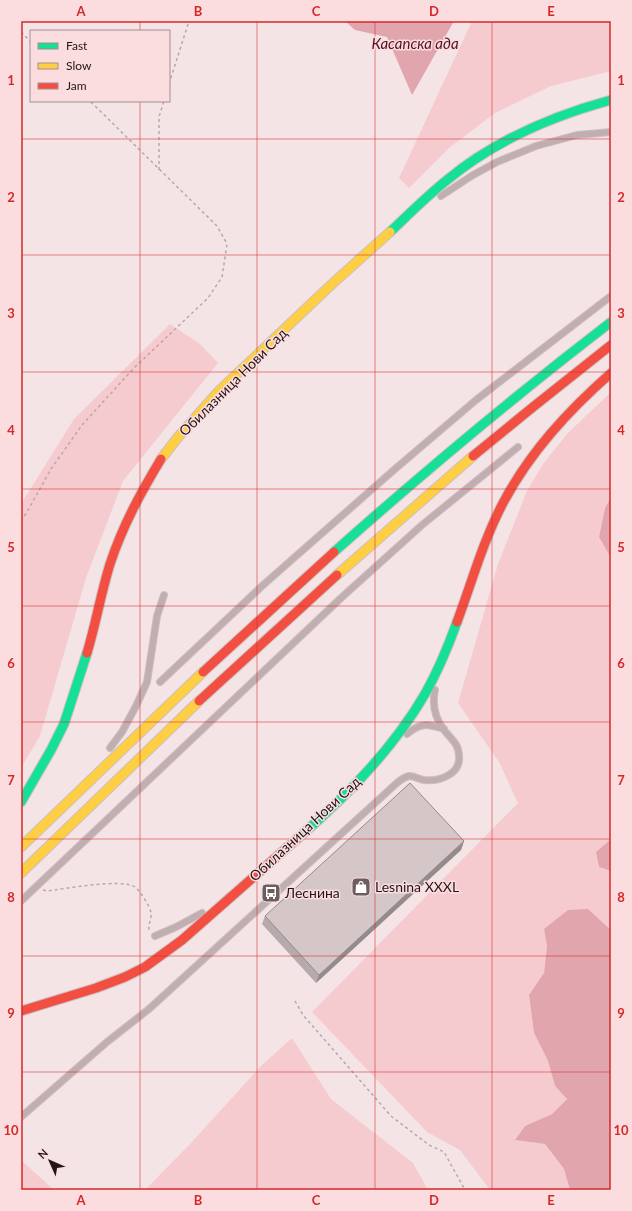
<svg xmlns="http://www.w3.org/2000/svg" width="632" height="1211" font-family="Lato,sans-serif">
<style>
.green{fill:#f6cbcf}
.water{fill:#e1a6ad}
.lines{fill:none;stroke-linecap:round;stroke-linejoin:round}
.lane-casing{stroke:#cdc0c1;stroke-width:8}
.fast-casing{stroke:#cdc0c1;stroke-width:11}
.slow-casing{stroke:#cdc0c1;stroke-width:11}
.jam-casing{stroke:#cdc0c1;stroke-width:11}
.path{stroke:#b7a8a9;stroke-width:1.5;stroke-dasharray:3 3;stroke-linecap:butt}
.lane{stroke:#c0aeb0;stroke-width:6}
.fast{stroke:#16e098;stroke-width:9}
.slow{stroke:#ffcf43;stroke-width:9}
.jam{stroke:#f24e42;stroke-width:9}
.wall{fill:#b7aaac}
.shaded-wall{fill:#958b8c}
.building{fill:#d5c6c8;stroke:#958b8c}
.grid{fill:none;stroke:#d62828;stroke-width:1;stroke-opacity:0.55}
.labels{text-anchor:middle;stroke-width:3;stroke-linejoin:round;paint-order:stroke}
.street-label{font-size:14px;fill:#221516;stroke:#fbdde0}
.poi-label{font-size:14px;fill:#221516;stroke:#fbdde0;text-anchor:start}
.water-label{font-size:15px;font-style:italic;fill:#540e1f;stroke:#fbdde0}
.neatline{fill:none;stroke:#d62828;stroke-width:1.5}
.grid-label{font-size:13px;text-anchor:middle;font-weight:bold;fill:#d62828}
</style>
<rect width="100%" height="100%" fill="#f4e4e6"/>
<g class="green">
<polygon points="472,21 611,21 611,71 551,86 495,113 449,148 409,188 399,178"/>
<polygon points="170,324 200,344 218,363 123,481 86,578 40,736 21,768 21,504 74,419"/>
<polygon points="611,392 611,497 605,508 599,537 611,558 611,839 596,852 599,867 611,871 611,930 588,909 544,929 547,946 544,973 529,996 534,1033 548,1061 555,1086 567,1099 552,1114 525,1126 516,1140 545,1144 564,1169 570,1190 490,1190 460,1150 427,1132 312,1012 518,803 499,762 458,703 498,564 527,491 543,464 567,434"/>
<polygon points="292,1038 331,1099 413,1163 428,1190 145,1190 191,1143 261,1066"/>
<polygon points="21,1160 54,1190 21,1190"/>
</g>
<g class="water">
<polygon points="345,21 454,21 412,95 387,37 355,30"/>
<polygon points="611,497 611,558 599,537 605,508"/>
<polygon points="611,839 611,871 599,867 596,852"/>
<polygon points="588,909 611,930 611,1190 570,1190 564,1169 545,1144 515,1140 525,1126 552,1114 567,1099 555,1086 548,1061 534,1033 529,995 544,973 547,946 544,929 568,910"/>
</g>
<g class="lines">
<g class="lane-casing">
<g id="lane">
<polyline points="441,196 473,175 497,162 536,146 577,135 611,132"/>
<polyline points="160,682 262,586 395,469 476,400 611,296"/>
<path d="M407 734C421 722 427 724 444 729"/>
<polyline points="110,748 122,732 136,706 147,682 157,616 164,595"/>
<polyline points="21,901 341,598 422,525 518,447"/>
<polyline points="155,936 176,927 202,913"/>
<path d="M21 1117 107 1042 149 1009 398 782C402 779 405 777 409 776 415 776 418 779 424 780 439 782 461 774 459 756 459 744 451 739 444 730 435 718 432 704 435 690"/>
</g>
</g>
<g class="fast-casing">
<g id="fast">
<path d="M390 232C409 214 427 196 447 180 494 141 552 116 611 100"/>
<path d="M334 552C424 472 516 395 611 322"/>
<polyline points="21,802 51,750 64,724 87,653"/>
<path d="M298 838C346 797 393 749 425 694 438 671 448 647 457 622"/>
</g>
</g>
<g class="slow-casing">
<g id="slow">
<polyline points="161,459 179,436 219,391 332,284 390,232"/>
<polyline points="337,575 473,456"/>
<polyline points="21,847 203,672"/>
<polyline points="21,873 199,701"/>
</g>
</g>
<g class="jam-casing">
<g id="jam">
<polyline points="473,456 533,407 611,345"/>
<path d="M457 622C472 582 483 541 503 503 530 452 568 411 611 373"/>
<path d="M87 653C96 623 101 593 110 564 123 525 140 494 161 459"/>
<polyline points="203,672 334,552"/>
<polyline points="199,701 337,575"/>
<polyline points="21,1011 96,988 125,977 145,967 182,940 298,838"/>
</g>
</g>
<g class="path">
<polyline points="21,32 31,42"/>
<polyline points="169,84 189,21"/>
<polyline points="159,170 159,117 164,101"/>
<polyline points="21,521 27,512 51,469 82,425 134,368 208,298 222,277 227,244 217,226 90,101"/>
<path d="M43 890 47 891C64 889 121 878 135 887 140 891 150 906 151 913 152 918 148 924 149 931"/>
<polyline points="295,1001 303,1015 391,1116 429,1145 444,1152 465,1190"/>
</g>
<use href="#lane" class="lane"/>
<use href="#fast" class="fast"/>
<use href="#slow" class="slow"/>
<use href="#jam" class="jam"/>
</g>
<polygon class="wall" points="464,841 461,850 316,983 262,924 265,916"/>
<polygon class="shaded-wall" points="464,841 461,850 316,983 319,975"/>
<polygon class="building" points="410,783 464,841 319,975 265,916"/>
<path class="grid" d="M140 21V31M257 21V1190M375 21V1190M492 21V1190M140 101V1190M21 139H611M21 255H611M21 372H611M21 489H611M21 606H611M21 722H611M21 839H611M21 956H611M21 1072H611"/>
<defs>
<g id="shop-square" transform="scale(1)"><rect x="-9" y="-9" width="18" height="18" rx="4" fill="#6c5d5f" stroke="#fbdde0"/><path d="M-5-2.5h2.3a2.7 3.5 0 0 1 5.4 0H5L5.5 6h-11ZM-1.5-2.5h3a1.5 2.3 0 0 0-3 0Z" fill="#fff"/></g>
<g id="bus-square" transform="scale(1)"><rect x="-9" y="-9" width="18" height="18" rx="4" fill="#6c5d5f" stroke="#fbdde0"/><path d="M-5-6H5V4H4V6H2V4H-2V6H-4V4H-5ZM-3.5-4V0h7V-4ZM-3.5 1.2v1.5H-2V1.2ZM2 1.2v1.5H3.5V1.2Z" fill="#fff"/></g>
</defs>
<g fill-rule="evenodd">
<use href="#shop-square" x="361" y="887"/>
<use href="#bus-square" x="271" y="893"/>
</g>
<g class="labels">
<g class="street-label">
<text transform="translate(233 382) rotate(-45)" y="5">Обилазница Нови Сад</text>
<text transform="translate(305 829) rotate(-43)" y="5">Обилазница Нови Сад</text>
</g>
<g class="poi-label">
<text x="375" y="892">Lesnina XXXL</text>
<text x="285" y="898">Леснина</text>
</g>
<g class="water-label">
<text x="415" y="49">Касапска ада</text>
</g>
</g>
<rect width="632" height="1211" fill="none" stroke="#fbdde0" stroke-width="44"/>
<rect x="30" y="30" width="140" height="72" fill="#fbdde0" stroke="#a48d8f"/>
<rect x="38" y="43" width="20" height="6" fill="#16e098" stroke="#a48d8f"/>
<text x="66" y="50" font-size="12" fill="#221516">Fast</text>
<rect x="38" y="63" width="20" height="6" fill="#ffcf43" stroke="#a48d8f"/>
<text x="66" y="70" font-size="12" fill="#221516">Slow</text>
<rect x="38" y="83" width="20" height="6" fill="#f24e42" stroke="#a48d8f"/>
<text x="66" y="90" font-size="12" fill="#221516">Jam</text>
<g transform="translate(50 1161) rotate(315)" stroke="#fbdde0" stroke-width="3" paint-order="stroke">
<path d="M0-3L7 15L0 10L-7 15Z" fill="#221516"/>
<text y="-6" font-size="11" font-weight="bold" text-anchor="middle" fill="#221516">N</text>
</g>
<rect x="22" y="22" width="588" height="1167" class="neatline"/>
<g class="grid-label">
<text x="81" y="16">A</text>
<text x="198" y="16">B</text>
<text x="316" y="16">C</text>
<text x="434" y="16">D</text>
<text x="551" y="16">E</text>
<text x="11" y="85">1</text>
<text x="621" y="85">1</text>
<text x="11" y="202">2</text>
<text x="621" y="202">2</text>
<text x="11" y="318">3</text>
<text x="621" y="318">3</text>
<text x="11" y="435">4</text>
<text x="621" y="435">4</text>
<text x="11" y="552">5</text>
<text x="621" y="552">5</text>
<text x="11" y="668">6</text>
<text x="621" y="668">6</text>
<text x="11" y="785">7</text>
<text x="621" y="785">7</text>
<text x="11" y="902">8</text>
<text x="621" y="902">8</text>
<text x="11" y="1018">9</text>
<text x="621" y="1018">9</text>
<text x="11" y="1135">10</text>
<text x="621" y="1135">10</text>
<text x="81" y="1205">A</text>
<text x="198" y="1205">B</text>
<text x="316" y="1205">C</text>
<text x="434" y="1205">D</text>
<text x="551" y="1205">E</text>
</g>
</svg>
